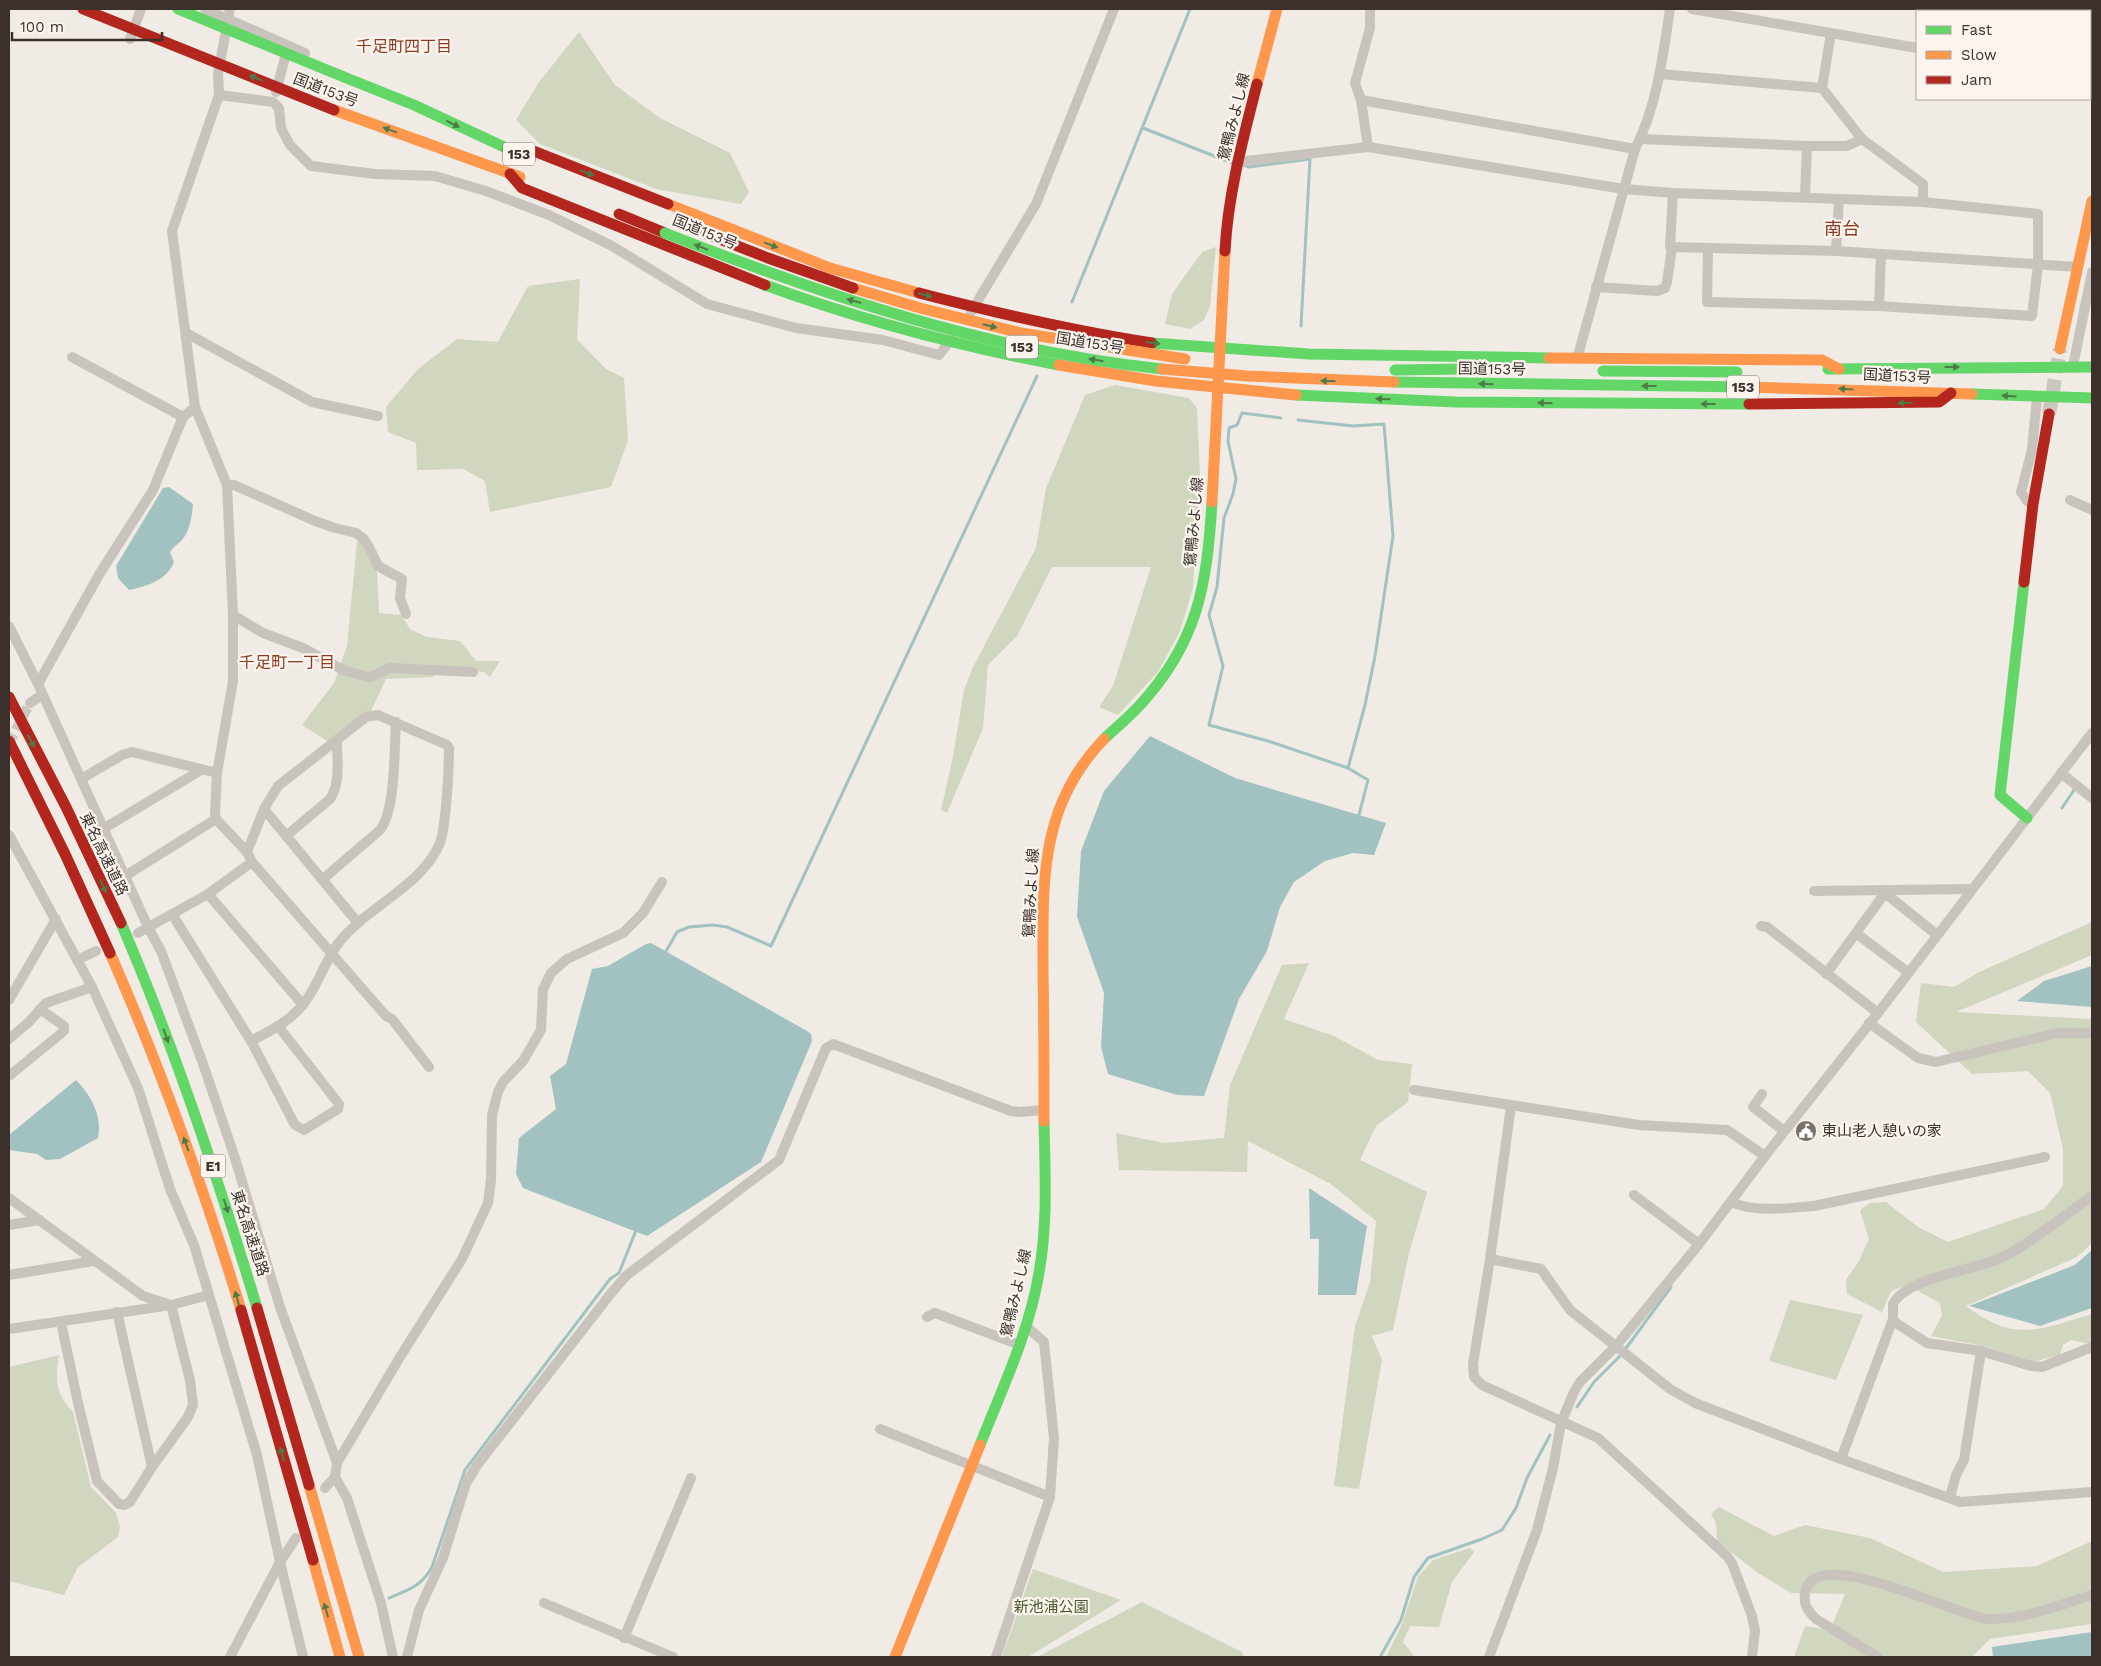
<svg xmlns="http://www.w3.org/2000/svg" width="2101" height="1666" font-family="'Work Sans','Noto Sans JP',sans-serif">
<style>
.green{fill:#d1d6bf}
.water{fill:#a1c2c1}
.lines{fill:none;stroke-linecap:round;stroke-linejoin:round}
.stream{stroke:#a1c2c1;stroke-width:3}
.street-tunnel{stroke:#ccc6c0;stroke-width:10;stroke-dasharray:10 5;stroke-linecap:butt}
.secondary-tunnel{stroke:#ccc6c0;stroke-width:14;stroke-dasharray:14 7;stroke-linecap:butt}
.street{stroke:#c9c3be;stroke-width:10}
.fast{stroke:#63d668;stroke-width:11}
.slow{stroke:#ff974d;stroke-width:11}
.jam{stroke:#b3261e;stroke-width:11}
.fast-bridge{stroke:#63d668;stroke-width:11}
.slow-bridge{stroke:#ff974d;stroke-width:11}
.jam-bridge{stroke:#b3261e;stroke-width:11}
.oneway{fill:#4d7b46}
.labels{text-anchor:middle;stroke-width:4.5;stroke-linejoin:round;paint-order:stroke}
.shield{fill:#fbf5ee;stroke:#756b66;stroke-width:1}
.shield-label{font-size:14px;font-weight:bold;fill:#3b302b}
.street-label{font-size:15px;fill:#3b302b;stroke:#fbf5ee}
.poi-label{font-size:15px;fill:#3b302b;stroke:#fbf5ee;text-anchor:start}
.park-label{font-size:15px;fill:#4a5a2e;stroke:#fbf5ee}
.neighbourhood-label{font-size:16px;fill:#8c3b22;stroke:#fbf5ee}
.quarter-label{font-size:18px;fill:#8c3b22;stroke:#fbf5ee}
</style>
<rect width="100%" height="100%" fill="#f0ebe5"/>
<g class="green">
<polygon points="579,32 615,85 660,118 730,153 749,192 741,204 656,189 540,144 516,120 539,82"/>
<polygon points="1216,247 1210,306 1204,320 1190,329 1165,324 1172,294 1202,252"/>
<polygon points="580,279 577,339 606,369 624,378 628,440 611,487 490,512 485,481 463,469 417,470 416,443 388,432 386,407 418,369 457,339 498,342 528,286"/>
<polygon points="1115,385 1189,398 1197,408 1200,475 1193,588 1180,631 1158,672 1118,715 1099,707 1113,686 1151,567 1052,567 1017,636 988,665 983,728 947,813 941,810 953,757 964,690 973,667 1036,548 1046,488 1085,395"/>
<polygon points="360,540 377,573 379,613 401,615 410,629 427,637 460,641 476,661 500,661 490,677 484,672 441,668 433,677 386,679 371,711 329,742 302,725 334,683 347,646 357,541"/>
<path d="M2092 922V955L1956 1012 2092 1019V1243L2077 1257 1966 1306C2015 1343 2038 1330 2092 1314V1343L2089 1344 2071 1340 2063 1345 2060 1355 2032 1362 1983 1346 1931 1336 1942 1316 1940 1303 1907 1285 1891 1291 1882 1312 1847 1294 1846 1280 1859 1261 1869 1239 1860 1210 1870 1203 1886 1202 1918 1227 1948 1242 2044 1209 2063 1186V1149L2050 1093 2028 1071 1972 1074 1916 1022 1921 983 1954 987 1979 972Z"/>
<polygon points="1309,963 1284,1019 1334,1036 1378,1060 1412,1064 1408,1102 1376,1126 1360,1160 1427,1192 1409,1253 1393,1330 1372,1336 1382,1360 1359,1489 1334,1486 1355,1326 1370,1282 1376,1221 1331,1184 1248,1141 1247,1172 1119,1170 1116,1133 1164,1143 1224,1138 1230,1085 1282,965"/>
<polygon points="1790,1300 1863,1315 1836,1380 1769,1361"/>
<path d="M59 1355C55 1378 55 1394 73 1412L91 1487 116 1513 120 1527 118 1537 78 1567 64 1595 9 1581V1367Z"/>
<polygon points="1719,1507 1774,1536 1805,1525 1870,1538 1943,1572 2037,1566 2092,1541 2092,1624 1990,1639 1972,1657 1794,1657 1805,1626 1830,1630 1845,1594 1791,1593 1758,1573 1717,1541 1716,1523 1711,1514"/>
<polygon points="1470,1548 1474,1552 1452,1582 1439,1627 1410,1626 1403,1642 1415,1657 1386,1657 1402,1624 1418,1577 1433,1560"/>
<polygon points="1033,1569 1121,1600 1028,1657 1002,1657"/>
<polygon points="1142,1602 1242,1652 1244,1657 1037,1657"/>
</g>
<g class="water">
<path d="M169 487 193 504C192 515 190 531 182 540 177 545 174 546 170 552L174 562C167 580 148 586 129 590L118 578 116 566 163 488Z"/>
<polygon points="1150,736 1235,778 1386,823 1374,855 1353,853 1325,861 1294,882 1280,907 1267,951 1239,999 1204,1096 1177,1095 1108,1074 1101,1047 1104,993 1077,917 1081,851 1104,791"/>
<polygon points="651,943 807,1031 811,1034 812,1041 761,1162 647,1236 523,1188 516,1174 519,1138 556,1109 550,1076 566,1064 592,969 608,966 646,944"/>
<polygon points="2092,966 2092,1007 2017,1001 2044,981"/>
<path d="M76 1080C90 1094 103 1116 98 1138L60 1159 46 1160 37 1154 9 1150V1135Z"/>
<polygon points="1309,1188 1367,1226 1356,1295 1318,1295 1319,1239 1310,1239"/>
<polygon points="2092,1250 2092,1308 2040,1326 1969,1306 2075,1265"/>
<polygon points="2092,1632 2092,1657 1993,1657 1992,1647"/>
</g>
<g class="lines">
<g class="stream">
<polyline points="1143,128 1232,163"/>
<polyline points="1243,165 1249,167 1310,159 1301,326"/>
<polyline points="1072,302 1190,9"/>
<polyline points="1281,418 1242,413 1237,425 1229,428 1228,441 1236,479 1233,494 1224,518 1217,587 1209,615 1223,666 1209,725 1268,741 1348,768"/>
<polyline points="1298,420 1353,426 1384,424 1393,536 1375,656 1365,705 1348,768 1368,780 1359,815"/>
<polyline points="2062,808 2074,790"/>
<polyline points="665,953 677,932 689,927 713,925 727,927 771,946 1037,376"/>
<polyline points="1577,1407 1594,1382 1621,1355 1671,1287"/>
<path d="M389 1598C408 1590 422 1586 432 1567L465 1470 610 1279 619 1273 637 1228"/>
<polyline points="1380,1657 1401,1620 1414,1577 1428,1558 1482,1539 1502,1530 1516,1508 1527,1478 1550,1435"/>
</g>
<polyline class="street-tunnel" points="9,743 30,703"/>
<polyline class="secondary-tunnel" points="2049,414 2060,349"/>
<g class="street">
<polyline points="205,9 305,53"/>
<polyline points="230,9 218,74 219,95 172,231 195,407 227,485 233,615 233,681 217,773 215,813 216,819 247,852"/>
<polyline points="1692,9 1917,48"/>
<polyline points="1831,33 1822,88 1862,139 1923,184 1923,202"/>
<polyline points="130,39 141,9"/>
<polyline points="1660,74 1822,88"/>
<polyline points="2090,77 2092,77"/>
<polyline points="276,92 287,50"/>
<polyline points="219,95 273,102 279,108 281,128 290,145 311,166 375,174 435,176 486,191 549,215 612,246 707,304 796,328 883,340 939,355 951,340"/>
<polyline points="1361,100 1635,149"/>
<polyline points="1640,139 1807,146 1847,146 1862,139"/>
<polyline points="1368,147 1361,100 1355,83 1370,28 1370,9"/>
<polyline points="1237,162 1368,147 1624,189 1673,193 1923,202 2038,214 2038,265 2032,316 1879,306 1707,302 1708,249"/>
<polyline points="1673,193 1670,247 1836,251 2078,267"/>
<polyline points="1805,196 1807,146"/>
<polyline points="1836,251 1839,199"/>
<polyline points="1596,287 1657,291 1665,288 1667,282 1672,248"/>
<polyline points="1879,306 1881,254"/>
<polyline points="971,312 1036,204 1114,9"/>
<polyline points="186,333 312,402 378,416"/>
<polyline points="72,357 183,417"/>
<path d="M1577 359 1635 149C1657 106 1663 56 1670 9"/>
<polyline points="2073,366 2092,272"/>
<polyline points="227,485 234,485 315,521 335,528 356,533 363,538 369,547 378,566 402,579 400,598 406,614"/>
<polyline points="2070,500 2092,510"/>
<polyline points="2033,504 2027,501 2021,492 2032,450 2037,397"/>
<polyline points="233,615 263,633 303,648 343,670 368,677 373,676 390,668 473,672"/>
<polyline points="9,626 38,684 148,927 161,951 202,1061 234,1155 280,1307 337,1463"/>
<polyline points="38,684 100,573 153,490 183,417 195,407"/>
<polyline points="30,703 42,695"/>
<polyline points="2061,773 2092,798"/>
<polyline points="81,779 122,755 132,752 217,773"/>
<polyline points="264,809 358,923"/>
<polyline points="103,829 201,770"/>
<polyline points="9,835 92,987 138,1088 170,1189 194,1245 257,1455 280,1562 303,1657"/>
<path d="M286 836 330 799C341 782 337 760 337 741"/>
<polyline points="125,876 216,819"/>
<path d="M323 879 380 830C396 810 394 749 396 722"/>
<polyline points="1887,890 1885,893 1937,935"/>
<polyline points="1814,891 1972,889"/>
<polyline points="208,894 303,1005"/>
<polyline points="172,914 251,1041 295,1125 304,1130 338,1109 339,1104 278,1026"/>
<polyline points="1761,926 1767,927 1878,1013"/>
<polyline points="138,933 208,894 252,862"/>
<polyline points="1857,934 1909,973"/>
<polyline points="77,960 96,951"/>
<polyline points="1826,974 1885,893"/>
<polyline points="9,1000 56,919"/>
<polyline points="1869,1023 1918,1058 1936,1062 2058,1033 2092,1033"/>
<polyline points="9,1039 29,1022 46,1003 92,987"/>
<path d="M251 1041C266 1033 283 1025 295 1013 315 995 322 966 337 945 364 908 420 888 439 845 446 832 449 765 449 748L447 745 378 715 366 717 278 786 264 809 247 852 252 862 386 1016 392 1019 429 1067"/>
<polyline points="9,1076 64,1031 64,1026 40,1009"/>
<polyline points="1414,1090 1639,1125 1727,1130 1765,1156"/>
<polyline points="1762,1094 1753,1107 1784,1131"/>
<polyline points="1511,1106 1490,1259 1473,1364 1474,1377 1482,1385 1598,1438 1727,1556 1732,1563 1752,1616 1755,1631 1752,1657"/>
<polyline points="1634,1195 1699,1244"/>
<path d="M2092 1196C2064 1215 2026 1248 1996 1260 1970 1270 1905 1279 1893 1304V1319L1896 1323 1927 1343 1981 1351 2031 1366 2042 1367 2092 1347"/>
<polyline points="9,1198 143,1296 168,1304"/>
<path d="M1731 1202C1757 1213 1785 1208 1814 1206L2045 1157"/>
<polyline points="9,1225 40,1220"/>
<polyline points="1490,1259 1541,1269 1570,1310 1670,1389 1695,1403 1841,1459 1960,1502 2092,1492"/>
<polyline points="9,1275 94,1261"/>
<polyline points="117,1312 152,1467"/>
<polyline points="927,1317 935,1313 1020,1345"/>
<polyline points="61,1322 78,1403 97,1481 119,1504 124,1505 130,1502 152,1467 188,1417 193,1405 190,1380 171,1305"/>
<polyline points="9,1329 171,1305 209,1295"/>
<polyline points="880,1429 1050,1497"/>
<polyline points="1841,1459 1893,1319"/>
<polyline points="325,1488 335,1477"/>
<polyline points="1950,1497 1956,1475 1964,1460 1981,1351"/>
<polyline points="544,1603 673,1657"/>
<polyline points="624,1638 691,1478"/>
<polyline points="230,1657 280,1562 296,1538"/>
<polyline points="393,1657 381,1603 347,1498 335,1477 337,1463 400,1357 462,1259 488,1203 491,1180 492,1115 498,1092 503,1082 523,1061 541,1030 543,989 551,973 567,959 623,933 643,913 662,882"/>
<polyline points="407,1657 419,1610 443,1558 466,1483 478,1464 612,1292 627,1275 779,1160 826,1048 833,1044 1011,1111 1019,1112 1044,1110"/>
<polyline points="996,1657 1050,1497 1054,1438 1044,1342 1026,1326"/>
<polyline points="1489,1657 1537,1530 1553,1468 1561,1423 1574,1392 1580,1382 1616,1346 1699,1244 1765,1156 1878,1013 2092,733"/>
<path d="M1878 1657 1816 1619C1808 1611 1803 1605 1805 1593 1813 1541 1959 1617 1988 1619 2024 1620 2059 1605 2092 1595"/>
</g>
<g class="fast">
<polyline points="344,77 414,105 517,153"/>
<path d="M765 285C861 320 959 346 1059 365"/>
<polyline points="1152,343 1309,354 1549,358"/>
<polyline points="1828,369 2092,367"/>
<polyline points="1395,370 1467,369"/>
<polyline points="1603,371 1737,372"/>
<polyline points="1394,382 1747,387"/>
<polyline points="1972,394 2092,398"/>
<polyline points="1296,395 1456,402 1749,404"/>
<polyline points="2024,582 2000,795 2027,818"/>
<path d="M1104 739C1116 728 1129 717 1140 705 1198 642 1207 585 1212 502"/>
<path d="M121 923C175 1048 218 1178 257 1308"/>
<path d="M980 1445C1002 1389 1029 1333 1039 1273 1048 1223 1045 1171 1044 1121"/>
</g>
<g class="slow">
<polyline points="1257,84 1277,9"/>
<polyline points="334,110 520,177"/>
<polyline points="668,204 830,268 919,293"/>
<polyline points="2060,349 2092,201"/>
<polyline points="1549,358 1822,360 1839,369"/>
<polyline points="1059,365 1156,381 1296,395"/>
<polyline points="1747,387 1972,394"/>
<polyline points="1212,502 1225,251"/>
<path d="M110 953C161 1069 204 1189 241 1310"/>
<path d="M1044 1121C1044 1072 1044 1022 1043 973 1043 885 1038 807 1104 739"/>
<polyline points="309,1485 359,1657"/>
<polyline points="313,1560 340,1657"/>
<polyline points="895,1657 980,1445"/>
</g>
<g class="jam">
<polyline points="508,149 531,150 668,204"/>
<polyline points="510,174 522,188 765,285"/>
<polyline points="619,214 665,233"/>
<path d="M1225 251C1228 194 1243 139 1257 84"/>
<path d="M919 293C996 313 1073 331 1152 343"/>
<polyline points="1749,404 1939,402 1951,393"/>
<polyline points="2024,582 2033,504 2049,414"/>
<polyline points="9,697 66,807 121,923"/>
<polyline points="9,741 65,854 110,953"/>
<polyline points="257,1308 309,1485"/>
<polyline points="241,1310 313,1560"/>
</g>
<g class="fast-bridge">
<polyline points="178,9 344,77"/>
<path d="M665 233C825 296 989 351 1162 369"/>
</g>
<g class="slow-bridge">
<polyline points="853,288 920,308 1021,333 1185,359"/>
<polyline points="1162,369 1247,376 1394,382"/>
</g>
<g class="jam-bridge">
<polyline points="83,9 334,110"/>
<polyline points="694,229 768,258 853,288"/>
</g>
</g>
<defs><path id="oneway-solid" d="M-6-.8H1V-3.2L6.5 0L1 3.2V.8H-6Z" transform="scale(1.25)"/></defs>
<g class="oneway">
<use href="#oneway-solid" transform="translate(256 78) rotate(-158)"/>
<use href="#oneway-solid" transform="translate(453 124) rotate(26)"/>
<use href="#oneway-solid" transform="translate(390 130) rotate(-160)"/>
<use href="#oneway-solid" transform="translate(587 173) rotate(22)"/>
<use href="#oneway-solid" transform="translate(771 245) rotate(21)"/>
<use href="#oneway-solid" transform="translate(701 247) rotate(-158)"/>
<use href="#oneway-solid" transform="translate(925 295) rotate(13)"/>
<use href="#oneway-solid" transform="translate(854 301) rotate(-164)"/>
<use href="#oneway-solid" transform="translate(990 326) rotate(14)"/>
<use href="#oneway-solid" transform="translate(1153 343) rotate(7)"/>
<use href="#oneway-solid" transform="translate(1096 360) rotate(-171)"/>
<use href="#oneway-solid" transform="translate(1952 367)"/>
<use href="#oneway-solid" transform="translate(1328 381) rotate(-179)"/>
<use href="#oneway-solid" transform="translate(1486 384) rotate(-179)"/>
<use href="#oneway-solid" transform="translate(1649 386) rotate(-180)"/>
<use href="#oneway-solid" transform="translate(1846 389) rotate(-177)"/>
<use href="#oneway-solid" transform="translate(2009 396) rotate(-177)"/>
<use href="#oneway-solid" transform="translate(1383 399) rotate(-178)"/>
<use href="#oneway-solid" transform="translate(1545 403) rotate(-179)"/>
<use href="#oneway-solid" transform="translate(1905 403) rotate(179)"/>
<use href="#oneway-solid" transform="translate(1708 404) rotate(-180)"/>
<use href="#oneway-solid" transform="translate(31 741) rotate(63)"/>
<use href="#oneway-solid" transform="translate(103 886) rotate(65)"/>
<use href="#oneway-solid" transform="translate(166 1036) rotate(70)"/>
<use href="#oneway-solid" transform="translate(186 1144) rotate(-110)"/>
<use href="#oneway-solid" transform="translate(226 1206) rotate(72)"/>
<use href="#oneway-solid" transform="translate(237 1298) rotate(-106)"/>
<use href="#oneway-solid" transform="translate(282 1454) rotate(-106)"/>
<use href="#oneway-solid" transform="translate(326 1610) rotate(-106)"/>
</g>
<defs>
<g id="civic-disc" transform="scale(1.125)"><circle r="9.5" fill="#7a716c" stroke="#fbf5ee"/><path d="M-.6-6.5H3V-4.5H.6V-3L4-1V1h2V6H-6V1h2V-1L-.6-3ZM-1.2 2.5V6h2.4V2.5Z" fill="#fff"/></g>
</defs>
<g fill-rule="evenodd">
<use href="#civic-disc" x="1806" y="1131"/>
</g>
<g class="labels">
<g class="shield">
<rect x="503" y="142.5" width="32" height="23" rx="4"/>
<rect x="1006" y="335.5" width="32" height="23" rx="4"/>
<rect x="1727" y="375.5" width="32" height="23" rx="4"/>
<rect x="200.5" y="1154.5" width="25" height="23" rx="4"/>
</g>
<g class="shield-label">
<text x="519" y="159">153</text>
<text x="1022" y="352">153</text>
<text x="1743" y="392">153</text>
<text x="213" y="1171">E1</text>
</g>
<g class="street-label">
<text transform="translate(326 90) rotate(21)" y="5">国道153号</text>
<text transform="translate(1234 117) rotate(-76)" y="5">鴛鴨みよし線</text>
<text transform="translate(705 232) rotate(22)" y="5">国道153号</text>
<text transform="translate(1090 343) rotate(9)" y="5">国道153号</text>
<text transform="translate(1492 369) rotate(1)" y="5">国道153号</text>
<text transform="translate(1897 376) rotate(3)" y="5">国道153号</text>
<text transform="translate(1194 522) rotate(-85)" y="5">鴛鴨みよし線</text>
<text transform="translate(104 854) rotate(64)" y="5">東名高速道路</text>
<text transform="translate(1031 893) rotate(-87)" y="5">鴛鴨みよし線</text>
<text transform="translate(250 1233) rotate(72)" y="5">東名高速道路</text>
<text transform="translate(1016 1293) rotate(-77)" y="5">鴛鴨みよし線</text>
</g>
<g class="poi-label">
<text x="1822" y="1136">東山老人憩いの家</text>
</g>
<g class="park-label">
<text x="1051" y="1612">新池浦公園</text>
</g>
<g class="neighbourhood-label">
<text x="404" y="52">千足町四丁目</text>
<text x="287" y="668">千足町一丁目</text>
</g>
<g class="quarter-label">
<text x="1842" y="235">南台</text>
</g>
</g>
<rect width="2101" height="1666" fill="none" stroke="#3b302b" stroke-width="20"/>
<rect x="1916" y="10" width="175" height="90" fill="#fbf5ee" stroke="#aea6a0"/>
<rect x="1926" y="26" width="25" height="8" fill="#63d668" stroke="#aea6a0"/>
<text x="1961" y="35" font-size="15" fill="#3b302b">Fast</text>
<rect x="1926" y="51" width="25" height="8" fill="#ff974d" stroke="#aea6a0"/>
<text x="1961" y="60" font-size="15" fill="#3b302b">Slow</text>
<rect x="1926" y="76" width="25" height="8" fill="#b3261e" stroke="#aea6a0"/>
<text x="1961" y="85" font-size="15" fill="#3b302b">Jam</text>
<path d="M12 32v8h150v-8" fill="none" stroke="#3b302b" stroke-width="2.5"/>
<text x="20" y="32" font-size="15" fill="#3b302b" stroke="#fbf5ee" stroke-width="4" paint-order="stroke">100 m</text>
</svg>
